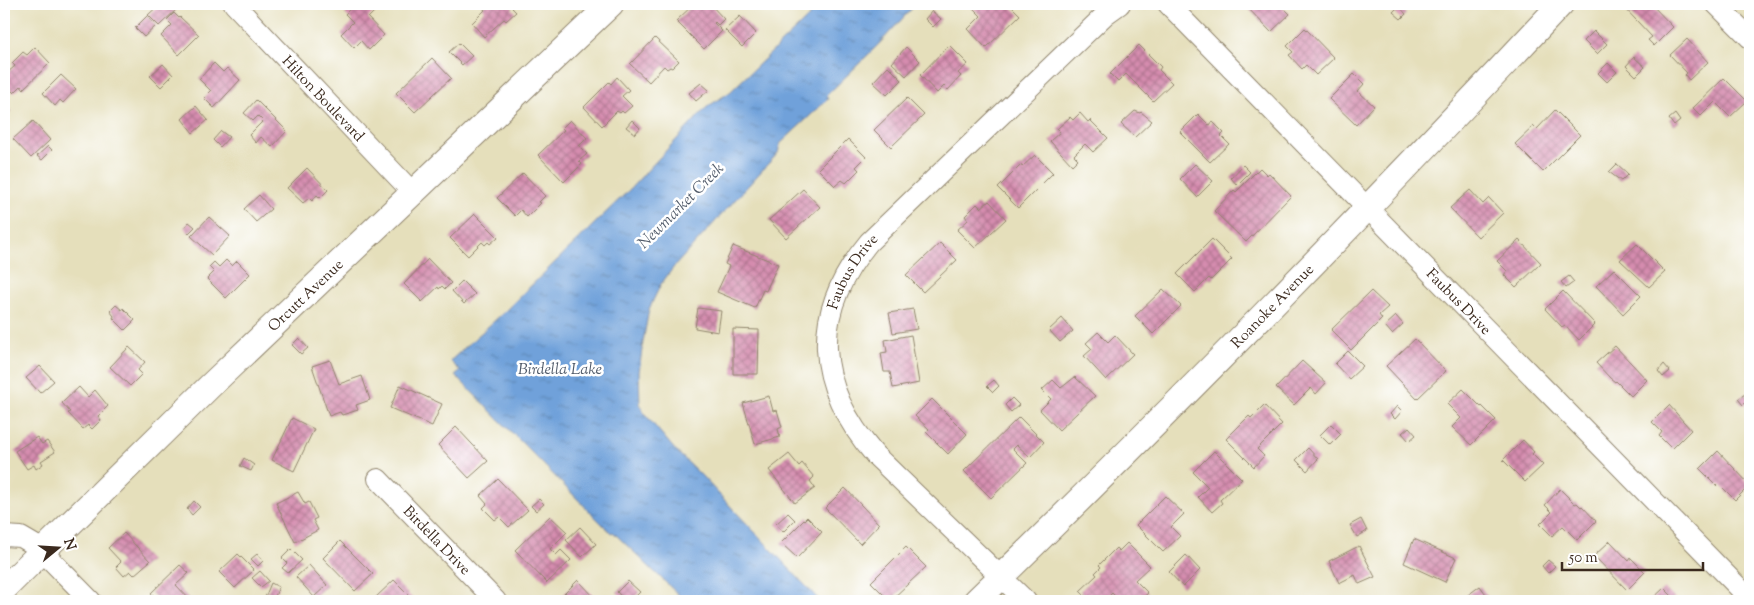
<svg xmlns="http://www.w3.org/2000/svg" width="1754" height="605" font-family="'Sorts Mill Goudy',serif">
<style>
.water{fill:url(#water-ripples);stroke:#55667c}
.building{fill:url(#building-cross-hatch)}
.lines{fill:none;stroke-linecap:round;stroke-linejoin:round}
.minor-casing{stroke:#90846c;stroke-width:22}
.tertiary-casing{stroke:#90846c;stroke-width:27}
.minor{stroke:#fff;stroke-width:20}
.tertiary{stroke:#fff;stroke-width:25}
.labels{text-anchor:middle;stroke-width:5;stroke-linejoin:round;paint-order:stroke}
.street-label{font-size:15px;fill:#3b2a1e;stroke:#fff}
.water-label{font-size:16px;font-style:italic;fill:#505a69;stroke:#fff}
</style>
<defs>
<pattern id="water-ripples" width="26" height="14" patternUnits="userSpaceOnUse" patternTransform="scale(1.25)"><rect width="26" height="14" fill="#6fa1da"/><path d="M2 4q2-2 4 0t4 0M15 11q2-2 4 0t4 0" fill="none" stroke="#5c83b0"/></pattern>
<pattern id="building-cross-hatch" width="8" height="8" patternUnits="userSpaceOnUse" patternTransform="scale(1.25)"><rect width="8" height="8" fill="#d58caf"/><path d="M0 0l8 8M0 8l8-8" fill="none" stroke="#ae738e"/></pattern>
</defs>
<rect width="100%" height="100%" fill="#fff"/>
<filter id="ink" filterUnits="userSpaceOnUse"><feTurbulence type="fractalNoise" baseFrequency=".02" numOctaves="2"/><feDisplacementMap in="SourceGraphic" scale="10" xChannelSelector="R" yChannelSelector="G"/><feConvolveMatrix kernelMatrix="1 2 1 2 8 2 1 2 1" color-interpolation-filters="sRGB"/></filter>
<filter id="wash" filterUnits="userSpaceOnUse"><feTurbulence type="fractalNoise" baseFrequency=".0096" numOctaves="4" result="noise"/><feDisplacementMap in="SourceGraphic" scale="20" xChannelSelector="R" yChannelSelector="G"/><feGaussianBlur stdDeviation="1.12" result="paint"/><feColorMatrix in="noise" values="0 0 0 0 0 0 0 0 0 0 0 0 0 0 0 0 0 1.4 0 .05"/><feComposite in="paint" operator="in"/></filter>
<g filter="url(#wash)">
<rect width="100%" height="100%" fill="#e5dfbb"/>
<polygon class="water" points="822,4 916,4 877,46 826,96 828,99 780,144 778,153 673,268 661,284 649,309 643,342 639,372 640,405 644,413 676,451 700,474 820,601 685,601 613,532 611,533 455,375 460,371 450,361 503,313 629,190 707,107 730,92"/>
<g id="blocks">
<g class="building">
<polygon points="160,4 174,4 178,8 159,26 148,15"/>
<polygon points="355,4 371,4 377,9 368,18 384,35 369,50 361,41 354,48 341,34 353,22 345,14"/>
<polygon points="485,4 517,4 512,8 516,12 506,21 504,19 484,37 472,23 485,10 482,7"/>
<polygon points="694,4 710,4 724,19 718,25 715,22 714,23 722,31 704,49 676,21"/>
<polygon points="976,4 1009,4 1020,15 986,48 968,29 981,16 972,7"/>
<polygon points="1244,4 1280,4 1290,14 1271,32"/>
<polygon points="1621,4 1651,4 1673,27 1654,46 1648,40 1652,37"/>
<polygon points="1399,6 1406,14 1401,19 1393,12"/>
<polygon points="932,11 941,19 933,27 925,19"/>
<polygon points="174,13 179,18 180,17 199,35 179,55 161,36 172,25 167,20"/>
<polygon points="147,16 156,26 144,37 135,28"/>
<polygon points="740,16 756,33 742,47 725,30"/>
<polygon points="1305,28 1334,58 1316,75 1306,65 1302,69 1289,55 1293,52 1287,46"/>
<polygon points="1594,31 1607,44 1597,54 1584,41"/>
<polygon points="655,38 679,61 672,68 670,67 667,69 664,66 649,82 630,64"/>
<polygon points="1687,39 1708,62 1689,80 1685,75 1687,73 1670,55"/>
<polygon points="459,43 472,56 462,65 449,52"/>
<polygon points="949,45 968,64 958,73 961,76 948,90 944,86 937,93 920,75"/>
<polygon points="1139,45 1161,67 1159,70 1172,83 1153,101 1126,74 1118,82 1110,74"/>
<polygon points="35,47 50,63 23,89 21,86 14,93 4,83 4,81 9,75 7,73 15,66 12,63 23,52 27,55"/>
<polygon points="906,47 920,61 906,76 892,63"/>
<polygon points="1634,57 1645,67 1636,76 1626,66"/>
<polygon points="432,58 451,78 415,112 396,93"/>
<polygon points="214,63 223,72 227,68 240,80 214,108 204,98 211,91 199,79"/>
<polygon points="1608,63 1617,72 1607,82 1598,73"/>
<polygon points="163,64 173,75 161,87 150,76"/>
<polygon points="888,66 902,80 887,95 873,82"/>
<polygon points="1354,74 1364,84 1358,91 1374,106 1356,125 1329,99"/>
<polygon points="61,75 76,89 63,103 60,100 55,106 43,93"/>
<polygon points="617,77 629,90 622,96 632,106 624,113 622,111 620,113 617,111 602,126 584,107 609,82 611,84"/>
<polygon points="1724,78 1747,101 1730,117 1715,102 1701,116 1693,108"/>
<polygon points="701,83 709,90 696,101 689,93"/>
<polygon points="907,98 924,115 891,147 874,130"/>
<polygon points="4,100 8,104 6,106 11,111 4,119"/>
<polygon points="256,100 287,131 272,147 261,137 256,143 249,135 263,121 258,116 253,121 244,113"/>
<polygon points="196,106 208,120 193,133 182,119"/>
<polygon points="1555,110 1580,135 1543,172 1515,144 1534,126 1537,129"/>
<polygon points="1135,111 1140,113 1141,112 1152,121 1135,137 1121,124"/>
<polygon points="1080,113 1088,122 1090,120 1108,138 1093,152 1085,144 1074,155 1078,159 1072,165 1050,141 1060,132 1057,129 1070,117 1073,120"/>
<polygon points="1198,114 1209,125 1212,121 1224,133 1221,136 1229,144 1210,162 1180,132"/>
<polygon points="1675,114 1680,121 1674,126 1669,119"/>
<polygon points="570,120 587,138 579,146 587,154 579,161 582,164 564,182 538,155 564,130 562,128"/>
<polygon points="632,120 640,128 635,134 626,127"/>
<polygon points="33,121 50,140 31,158 13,139"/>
<polygon points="221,131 229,137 220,147 213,140"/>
<polygon points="848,139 866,157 856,167 859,170 846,183 842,180 835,186 818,169"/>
<polygon points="48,146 52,150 42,160 37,156"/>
<polygon points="1035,155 1053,173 1018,208 998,188 1021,165 1022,167"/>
<polygon points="1195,164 1213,181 1197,197 1180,179"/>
<polygon points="1617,164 1628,174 1621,181 1609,172"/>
<polygon points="1243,165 1250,172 1237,185 1231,178"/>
<polygon points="307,168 328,190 320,198 317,195 312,201 309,198 303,203 287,188"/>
<polygon points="1260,168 1267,175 1269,173 1291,196 1246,242 1214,211 1234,190 1236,192"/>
<polygon points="523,173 545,196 539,202 541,203 527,217 521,210 515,216 497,198"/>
<polygon points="803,189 820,207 786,238 769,220"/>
<polygon points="1470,190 1483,204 1489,198 1503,213 1478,237 1450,208"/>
<polygon points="259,195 271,209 256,222 244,209"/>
<polygon points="989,201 1006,219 975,248 957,230 968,220 965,216 977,204 981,208"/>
<polygon points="475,214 498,237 490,244 488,242 485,245 482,242 468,256 450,238"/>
<polygon points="209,217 230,236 212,255 191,236"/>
<polygon points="189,222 195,227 189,233 184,228"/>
<polygon points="1212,239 1232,259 1211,280 1209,278 1195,292 1177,274"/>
<polygon points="1519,240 1541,263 1516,287 1504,275 1507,271 1497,261"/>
<polygon points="940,243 957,260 923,292 906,275"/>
<polygon points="1637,244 1665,272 1649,287 1620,260"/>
<polygon points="733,246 778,264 766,291 763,290 755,308 717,292 729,266 725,264"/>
<polygon points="428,259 451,283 445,289 442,286 439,289 438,287 422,302 404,284"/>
<polygon points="226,260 232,266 237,261 250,274 226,298 207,279 214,272 209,267 214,262 219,267"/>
<polygon points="1614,269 1641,296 1623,314 1596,286"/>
<polygon points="1569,276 1574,282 1566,288 1561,282"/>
<polygon points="462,281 475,294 464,304 452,291"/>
<polygon points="1163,289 1181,306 1153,334 1135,316"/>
<polygon points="1371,291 1388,307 1379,315 1382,319 1351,350 1331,330"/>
<polygon points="1563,291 1595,324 1579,340 1565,325 1562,327 1545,309"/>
<polygon points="116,305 122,310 123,308 135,320 125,330 113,318 114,316 110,311"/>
<polygon points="698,308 721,311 718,332 695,328"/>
<polygon points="913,309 917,329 893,333 889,313"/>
<polygon points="1396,316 1403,324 1392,334 1385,326"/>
<polygon points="1062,318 1073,331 1060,342 1049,330"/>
<polygon points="733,329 759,330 758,374 733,374"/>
<polygon points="1098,332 1108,342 1115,335 1133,354 1106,380 1084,356 1092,349 1086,343"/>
<polygon points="911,335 919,383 893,388 890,372 884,372 881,353 887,352 885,340"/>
<polygon points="299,338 308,348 301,354 292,345"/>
<polygon points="1415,339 1446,371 1417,399 1386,366"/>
<polygon points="1615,346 1647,380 1631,396 1616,381 1615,382 1610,378 1596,363"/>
<polygon points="129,347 145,362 138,370 142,374 130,386 110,367"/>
<polygon points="1348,351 1363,366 1349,379 1335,364"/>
<polygon points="330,360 339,384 362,376 370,400 356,405 358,410 342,415 340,412 329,416 312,366"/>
<polygon points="1302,361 1326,383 1316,394 1311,388 1294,405 1276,388"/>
<polygon points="1664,364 1670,371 1663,377 1658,371"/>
<polygon points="40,366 54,381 40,393 26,378"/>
<polygon points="1075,377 1095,396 1059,430 1040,410 1051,399 1042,390 1053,380 1061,388"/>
<polygon points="994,380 999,386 993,392 987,386"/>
<polygon points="400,385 442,404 432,426 390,408"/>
<polygon points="79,387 88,397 95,390 108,406 98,416 101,420 92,429 88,425 83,429 68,413 70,412 62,403"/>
<polygon points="1463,389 1481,407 1482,406 1496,420 1471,445 1452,427 1461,418 1447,404"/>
<polygon points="1745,394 1750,399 1743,405 1738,399"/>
<polygon points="769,396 773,411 777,410 782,427 778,429 780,437 755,444 743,403"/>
<polygon points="1012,398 1019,405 1011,412 1005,405"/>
<polygon points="932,399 967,434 948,454 926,432 929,429 915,416"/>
<polygon points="1264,405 1282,424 1257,449 1264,456 1254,467 1226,439 1249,416 1251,418"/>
<polygon points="1669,405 1691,430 1672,449 1659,436 1662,432 1652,422"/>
<polygon points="1397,406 1402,411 1395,419 1390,414"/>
<polygon points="1019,417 1044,442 1030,457 1017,445 1013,449 1027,463 991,498 964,471"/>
<polygon points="292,418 314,429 294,471 272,460"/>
<polygon points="1331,424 1341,434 1330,445 1320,435"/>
<polygon points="456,427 488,461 469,478 438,445"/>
<polygon points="1409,427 1416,435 1409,441 1402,433"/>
<polygon points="37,437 42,444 47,441 55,452 41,461 43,464 36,469 34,465 27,469 15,451"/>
<polygon points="1523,440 1534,452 1532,454 1543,465 1525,482 1503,460"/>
<polygon points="1308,448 1318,459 1307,471 1296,460"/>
<polygon points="1214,451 1242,479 1220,500 1222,503 1212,512 1198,497 1208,487 1193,472"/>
<polygon points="1718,451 1750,485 1735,500 1719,484 1717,486 1700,469"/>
<polygon points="789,454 799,466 802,463 814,477 810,481 815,488 795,503 769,470"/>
<polygon points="244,458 254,465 251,471 240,466"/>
<polygon points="498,479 528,510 509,527 499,517 495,520 483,508 487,504 480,496"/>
<polygon points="845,488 879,524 860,544 825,508"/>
<polygon points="1560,489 1575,504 1577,503 1581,507 1582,506 1596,521 1577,540 1563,526 1552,536 1540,524 1552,512 1545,505"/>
<polygon points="298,492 305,504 309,502 317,518 313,520 318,530 295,542 276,503"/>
<polygon points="1165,496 1184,514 1171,527 1180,536 1163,552 1136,525"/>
<polygon points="539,499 544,504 536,511 531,506"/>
<polygon points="194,501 200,507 192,515 187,509"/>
<polygon points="788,513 795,520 783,532 776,524"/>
<polygon points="550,516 567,532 550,549 556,555 561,550 571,560 547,583 515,550"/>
<polygon points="807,517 822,532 797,558 781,543"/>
<polygon points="1361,519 1367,531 1357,537 1350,525"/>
<polygon points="580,527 596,544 582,557 566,540"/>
<polygon points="124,533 150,561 134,575 130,571 124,576 116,567 121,562 108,548"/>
<polygon points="1414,539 1456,558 1445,582 1404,563"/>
<polygon points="340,541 373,574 355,591 323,558"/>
<polygon points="1610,541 1629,561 1631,558 1645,572 1627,590 1594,556"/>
<polygon points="1127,543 1150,566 1135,580 1148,593 1139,601 1120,601 1112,593 1104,601 1090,601 1080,591 1097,575 1095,573 1101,567 1099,565 1116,548 1119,551"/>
<polygon points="1359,546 1375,577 1359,584 1355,575 1339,583 1329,561"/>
<polygon points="906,547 926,567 890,601 871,582"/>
<polygon points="291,549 302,560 288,573 282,568 287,563 282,558"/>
<polygon points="238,554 254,570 235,588 219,572"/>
<polygon points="257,554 263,561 258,566 251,559"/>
<polygon points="1186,555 1200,570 1183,587 1169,572"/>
<polygon points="1548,560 1555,566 1548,573 1542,566"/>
<polygon points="180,565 189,573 176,585 191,601 159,601 151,593"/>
<polygon points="309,565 327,585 314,597 296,577"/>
<polygon points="260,571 269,581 261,587 252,578"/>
<polygon points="394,580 415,601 378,601 375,598"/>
<polygon points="578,580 598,601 563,601 560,598"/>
<polygon points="628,581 640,592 631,601 625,601 617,592"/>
<polygon points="271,583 279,587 273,601 267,601 264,600"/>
<polygon points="1480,586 1491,601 1460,601"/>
<polygon points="1664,588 1677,601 1650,601"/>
</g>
</g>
</g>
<g filter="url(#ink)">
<use href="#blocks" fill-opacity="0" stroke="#90846c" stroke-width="1"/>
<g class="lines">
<g class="minor-casing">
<g id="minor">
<path id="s1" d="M234 4 413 193"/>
<path id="s2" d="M1168 4 1750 599"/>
<polyline points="1716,4 1750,38"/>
<path id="s3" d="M378 479 496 601"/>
<polyline points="4,536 21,537 38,547 91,601"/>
<path id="s4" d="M1026 601 875 455C815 385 809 314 869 242L1106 14 1120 4"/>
</g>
</g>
<g class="tertiary-casing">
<g id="tertiary">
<path id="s5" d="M4 589 210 386 611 4"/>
<path id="s6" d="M976 601C1176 407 1371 207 1561 4"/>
</g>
</g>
<use href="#minor" class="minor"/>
<use href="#tertiary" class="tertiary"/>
</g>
</g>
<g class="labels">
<g class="street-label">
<text dy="5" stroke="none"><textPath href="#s1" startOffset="130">Hilton Boulevard</textPath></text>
<text dy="5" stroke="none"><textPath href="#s4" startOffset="412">Faubus Drive</textPath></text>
<text dy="5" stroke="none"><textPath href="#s5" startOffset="421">Orcutt Avenue</textPath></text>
<text dy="5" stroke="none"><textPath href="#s2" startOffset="416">Faubus Drive</textPath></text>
<text dy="5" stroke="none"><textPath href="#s6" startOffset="418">Roanoke Avenue</textPath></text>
<text dy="5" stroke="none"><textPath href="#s3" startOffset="85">Birdella Drive</textPath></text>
</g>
<g class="water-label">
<text transform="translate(680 205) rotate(-45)" y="6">Newmarket Creek</text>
<text x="560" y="374">Birdella Lake</text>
</g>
</g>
<rect width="1754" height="605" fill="none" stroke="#fff" stroke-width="20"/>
<g transform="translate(58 548) rotate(72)" stroke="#ffffff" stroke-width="4" paint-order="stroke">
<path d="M0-4L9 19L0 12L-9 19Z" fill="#3b2a1e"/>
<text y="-8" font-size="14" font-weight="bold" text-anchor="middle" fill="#3b2a1e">N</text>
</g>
<path d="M1562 562v8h141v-8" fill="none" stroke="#3b2a1e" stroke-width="2.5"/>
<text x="1569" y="562" font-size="15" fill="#3b2a1e" stroke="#ffffff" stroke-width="4" paint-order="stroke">50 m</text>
</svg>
